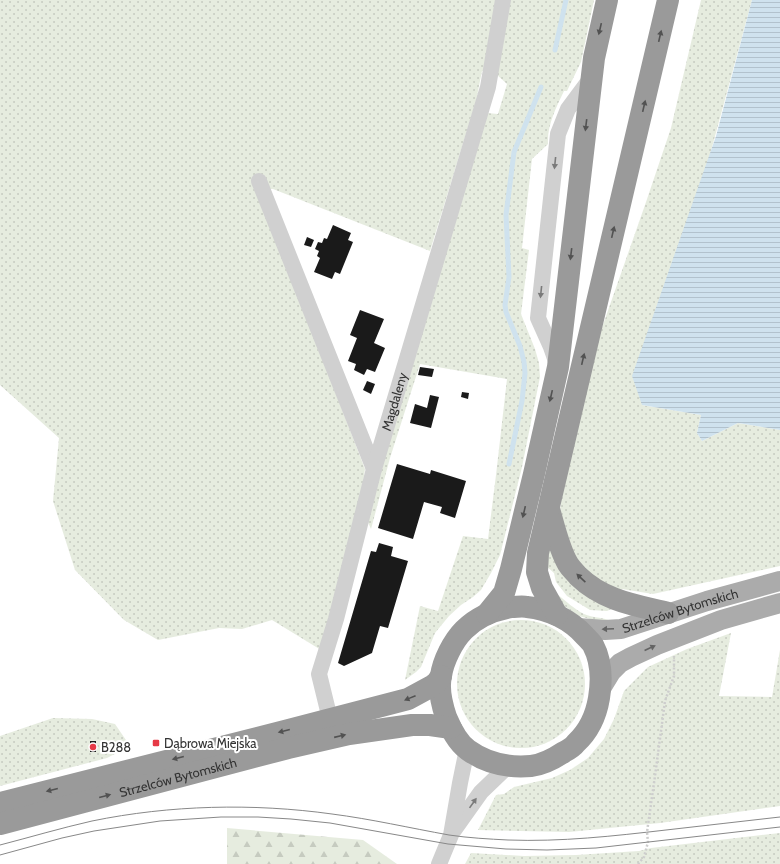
<svg xmlns="http://www.w3.org/2000/svg" width="780" height="864" font-family="Cabin,sans-serif">
<style>
.grass{fill:url(#grass-dots)}
.forest{fill:url(#forest-firs)}
.water{fill:url(#water-rules)}
.lines{fill:none;stroke-linecap:round;stroke-linejoin:round}
.stream{stroke:#cfe2ee;stroke-width:5}
.building{fill:#1a1a1a}
.path{stroke:#cdcdcd;stroke-width:2.5;stroke-dasharray:2 2;stroke-linecap:butt}
.minor{stroke:#d0d0d0;stroke-width:16}
.major{stroke:#ababab;stroke-width:20}
.highway{stroke:#9a9a9a;stroke-width:22}
.tram{stroke:#888;stroke-width:1}
.oneway{fill:#525252}
.oneway2{fill:#7a7a7a}
.oneway3{fill:#636363}
.poi-dot{fill:#e63946;stroke:#fff;stroke-width:1.5}
.labels{text-anchor:middle;stroke-width:4;stroke-linejoin:round;paint-order:stroke}
.street-label{font-size:13px;fill:#333;stroke:#fff}
.poi-label{font-size:13px;fill:#333;stroke:#fff;text-anchor:start}
</style>
<defs>
<pattern id="grass-dots" width="8" height="8" patternUnits="userSpaceOnUse"><rect width="8" height="8" fill="#e6ecdf"/><path d="M2 2h.1M6 6h.1" fill="none" stroke="#c6cbc0" stroke-width="1.8" stroke-linecap="round"/></pattern>
<pattern id="forest-firs" width="22" height="20" patternUnits="userSpaceOnUse"><rect width="22" height="20" fill="#e6ecdf"/><path d="M5 1l3.5 6h-7zM16 11l3.5 6h-7z" fill="#c6cbc0"/></pattern>
<pattern id="water-rules" width="6" height="5" patternUnits="userSpaceOnUse"><rect width="6" height="5" fill="#cfe2ee"/><path d="M0 2.5h6" fill="none" stroke="#b2c2cd"/></pattern>
</defs>
<rect width="100%" height="100%" fill="#fff"/>
<g class="grass">
<path d="M0 0H594L581 62 567 91H564C556 108 547 125 548 144L532 159 522 248 529 250 521 314 535 349 539 363 540 377 522 467 500 555 491 573 481 590 473 597 461 605 449 616 435 633 421 667 416 672 405 680 420 606 438 611 463 536 488 539 496 475 507 379 420 364 390 458 371 529 367 520 416 343 487 113 498 114 507 84 496 74 482 71 476 101 430 251 273 189H265L253 179 365 469 363 483 321 650 272 620 242 629 219 628 158 640 124 620 75 570 53 501 59 438 0 385Z"/>
<polygon points="701,0 752,0 642,405 701,415 697,433 702,441 738,423 780,430 780,566 653,594 622,589 619,592 591,577 570,550 559,522 562,490 598,339 645,205 671,128"/>
<polygon points="548,535 616,607 607,611 590,610 567,596 556,582 554,573 544,564"/>
<path d="M558 595C566 601 574 609 584 614 593 618 602 617 611 621H597L579 616 561 604Z"/>
<circle cx="521" cy="684" r="64"/>
<polygon points="731,633 719,696 772,697 780,650 780,806 660,823 569,832 478,830 496,795 504,794 514,787 552,778 570,770 588,758 604,739 614,719 624,691 648,667 687,649"/>
<polygon points="53,718 92,719 115,724 130,746 107,758 0,786 0,736"/>
<polygon points="780,833 780,864 465,864 471,853 524,856 576,855 639,851 651,848"/>
</g>
<polygon class="forest" points="227,828 363,840 397,864 227,864"/>
<polygon class="water" points="752,0 780,0 780,430 738,423 702,441 697,433 701,415 642,405 632,376 716,136"/>
<g class="lines">
<g class="stream">
<polyline points="555,50 566,0"/>
<polyline points="509,464 522,401 525,373 524,362 520,346 506,312 505,305 509,277 506,215 514,152 541,87"/>
</g>
</g>
<g class="building">
<polygon points="333,225 351,233 348,240 353,242 340,274 335,272 332,279 314,272 320,258 317,256 319,251 315,249 318,242 322,243 324,238 327,239"/>
<polygon points="307,237 314,240 311,247 304,245"/>
<polygon points="360,310 384,319 374,343 385,348 375,372 367,369 364,375 354,370 356,364 348,361 357,338 350,335"/>
<polygon points="420,367 434,369 432,377 418,375"/>
<polygon points="367,381 375,384 371,394 363,390"/>
<polygon points="462,392 469,393 468,399 461,397"/>
<polygon points="430,395 439,397 431,428 410,423 415,404 427,408"/>
<polygon points="397,464 430,474 431,470 466,481 455,518 440,513 442,507 424,502 413,539 378,528"/>
<polygon points="379,543 393,547 391,556 408,561 388,628 380,626 372,653 344,666 338,663 371,551 376,552"/>
<rect x="90" y="741" width="6" height="11"/>
</g>
<g class="lines">
<polyline class="path" points="638,864 644,857 648,842 647,832 655,776 665,701 674,676 674,656"/>
<g class="minor">
<polyline points="259,181 374,469"/>
<polyline points="557,364 551,347 538,318 558,134 568,109 591,78"/>
<path id="s1" d="M330 719 319 674 336 619 374 469 488 87 503 0"/>
<polyline points="454,830 481,792 508,766"/>
<polyline points="439,864 451,835 460,783 467,749"/>
</g>
<g class="major">
<path id="s2" d="M578 628 605 630 621 629 707 601 780 581"/>
<polyline points="600,690 611,672 620,663 631,657 657,645 721,620 780,603"/>
</g>
<g class="highway">
<path d="M549 509C554 526 559 549 568 564 571 569 575 572 578 576 604 601 635 605 668 613"/>
<path d="M512 607C517 607 522 606 527 607 549 609 571 620 585 636 588 639 591 642 593 645 602 662 602 680 599 698 596 716 589 731 576 743 573 747 568 750 564 752 555 758 541 765 531 766 508 768 486 763 468 750 457 742 451 729 446 717 442 705 438 689 441 676 443 661 453 641 464 630 477 617 494 610 512 607Z"/>
<polyline points="487,614 504,593 511,569 534,474 558,367 594,58 607,0"/>
<polyline points="557,615 542,588 537,572 538,553 668,0"/>
<polyline points="0,803 285,731 408,699 432,686 437,682 441,676"/>
<path id="s3" d="M0 824 288 748 349 734 412 725H430L451 728"/>
</g>
<g class="tram">
<path d="M0 845C31 837 61 828 92 821 170 805 253 803 332 814 371 819 410 828 449 835 469 838 489 839 508 840 561 842 614 836 666 830 704 826 742 821 780 817"/>
<polyline points="0,855 62,838 94,831 160,821 221,817 258,817 291,819 330,823 448,844 506,849 547,850 596,848 780,827"/>
</g>
</g>
<defs><path id="oneway-solid" d="M-6-.8H1V-3.2L6.5 0L1 3.2V.8H-6Z"/></defs>
<g class="oneway">
<use href="#oneway-solid" transform="translate(600 29) rotate(103)"/>
<use href="#oneway-solid" transform="translate(660 36) rotate(-77)"/>
<use href="#oneway-solid" transform="translate(644 106) rotate(-77)"/>
<use href="#oneway-solid" transform="translate(586 125) rotate(97)"/>
<use href="#oneway-solid" transform="translate(613 232) rotate(-77)"/>
<use href="#oneway-solid" transform="translate(571 254) rotate(97)"/>
<use href="#oneway-solid" transform="translate(583 359) rotate(-77)"/>
<use href="#oneway-solid" transform="translate(551 396) rotate(103)"/>
<use href="#oneway-solid" transform="translate(524 512) rotate(103)"/>
<use href="#oneway-solid" transform="translate(581 578) rotate(-137)"/>
<use href="#oneway-solid" transform="translate(410 698) rotate(158)"/>
<use href="#oneway-solid" transform="translate(284 731) rotate(166)"/>
<use href="#oneway-solid" transform="translate(340 736) rotate(-13)"/>
<use href="#oneway-solid" transform="translate(178 758) rotate(166)"/>
<use href="#oneway-solid" transform="translate(52 790) rotate(166)"/>
<use href="#oneway-solid" transform="translate(105 796) rotate(-15)"/>
</g>
<g class="oneway2">
<use href="#oneway-solid" transform="translate(555 163) rotate(96)"/>
<use href="#oneway-solid" transform="translate(541 292) rotate(96)"/>
<use href="#oneway-solid" transform="translate(473 803) rotate(-55)"/>
</g>
<g class="oneway3">
<use href="#oneway-solid" transform="translate(608 629) rotate(178)"/>
<use href="#oneway-solid" transform="translate(650 648) rotate(-25)"/>
</g>
<g class="poi-dot">
<rect x="152" y="739" width="8" height="8" rx="2"/>
<circle cx="93" cy="747" r="4"/>
</g>
<g class="labels">
<g class="street-label">
<text dy="5" stroke="none"><textPath href="#s1" startOffset="329">Magdaleny</textPath></text>
<text dy="5" stroke="none"><textPath href="#s2" startOffset="105">Strzelców Bytomskich</textPath></text>
<text dy="5" stroke="none"><textPath href="#s3" startOffset="184">Strzelców Bytomskich</textPath></text>
</g>
<g class="poi-label">
<text x="164" y="748">Dąbrowa Miejska</text>
<text x="101" y="752">B288</text>
</g>
</g>
</svg>
